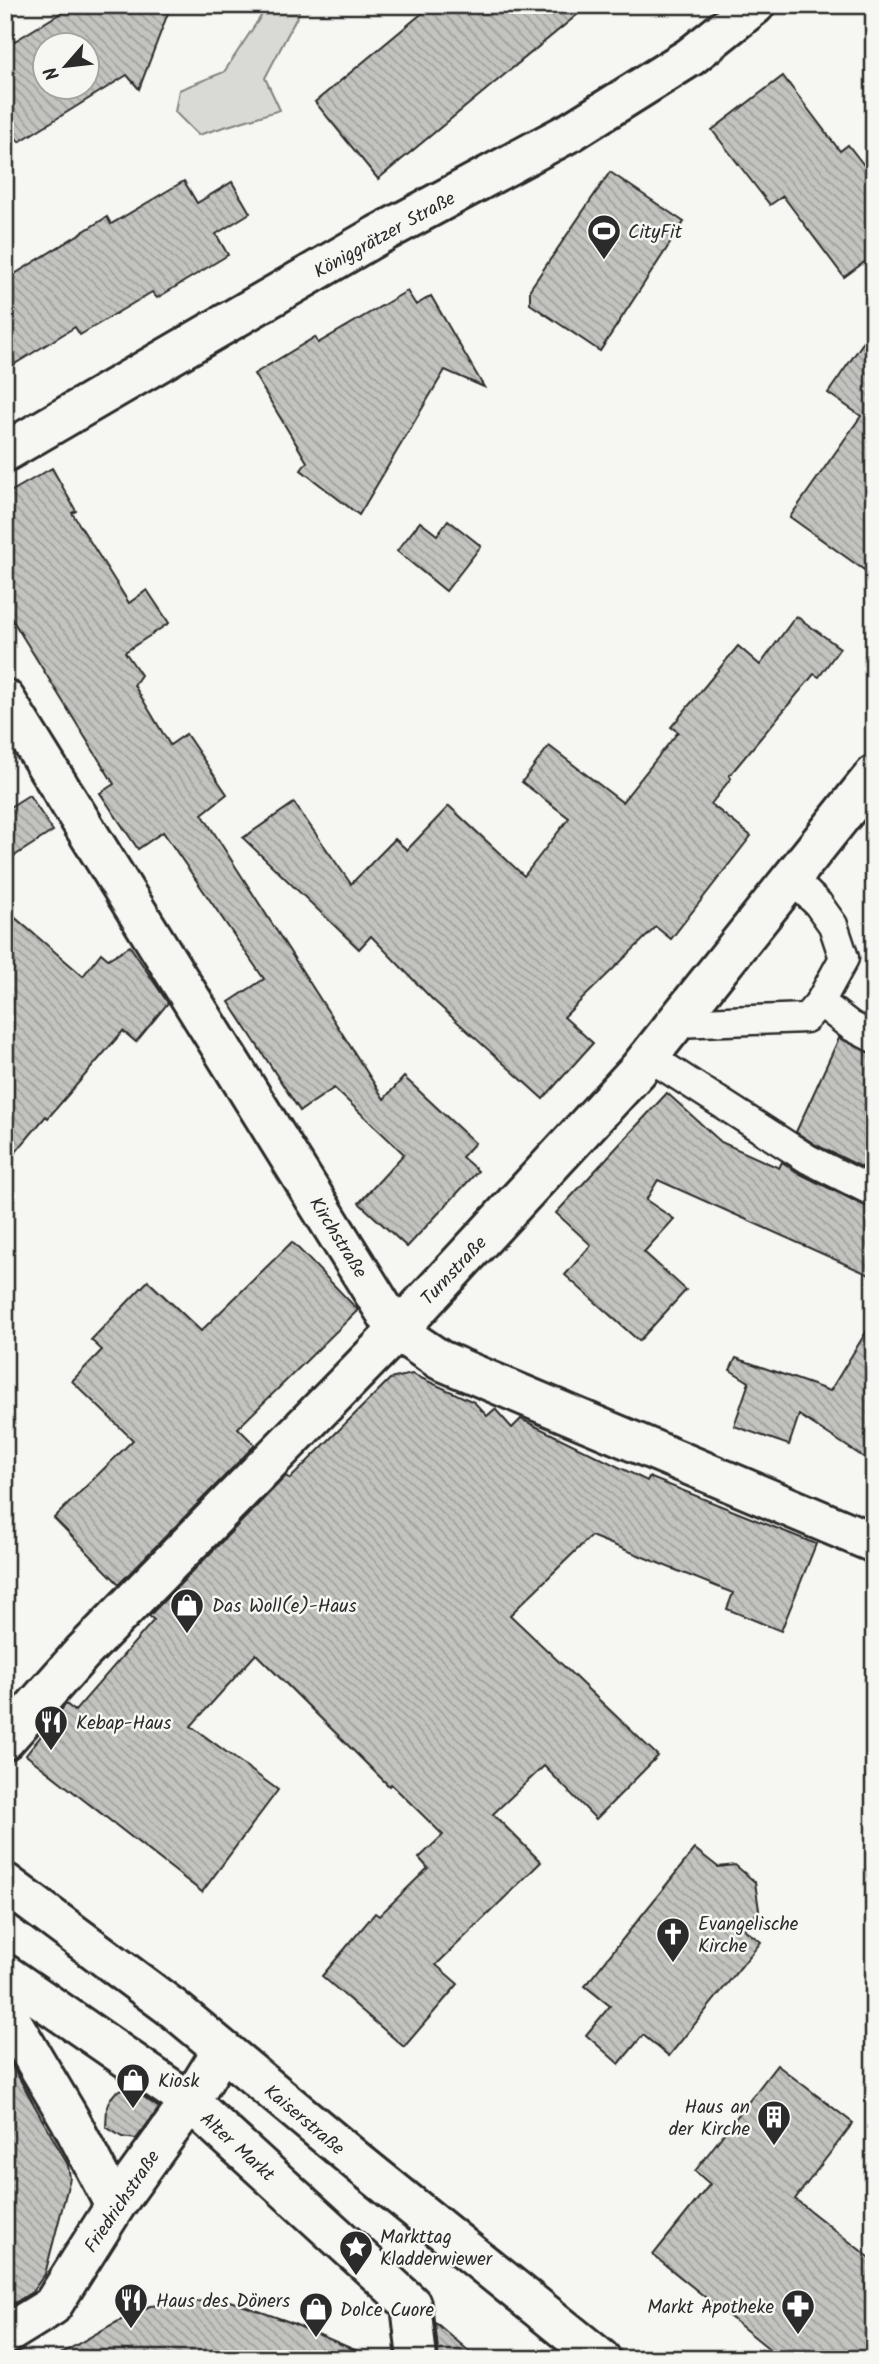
<svg xmlns="http://www.w3.org/2000/svg" width="879" height="2364" font-family="Kalam,sans-serif">
<style>
.green{fill:#d9d9d5;stroke:#828280;stroke-width:2}
.building{fill:url(#building-back-hatch);stroke:#2b2b2b;stroke-width:2;fill-rule:evenodd}
.lines{fill:none;stroke-linecap:round;stroke-linejoin:round}
.lane-casing{stroke:#2b2b2b;stroke-width:33}
.street-casing{stroke:#2b2b2b;stroke-width:44}
.secondary-casing{stroke:#2b2b2b;stroke-width:44}
.primary-casing{stroke:#2b2b2b;stroke-width:44}
.lane{stroke:#f6f6f2;stroke-width:28}
.street{stroke:#f6f6f2;stroke-width:38}
.secondary{stroke:#f6f6f2;stroke-width:38}
.primary{stroke:#f6f6f2;stroke-width:38}
.labels{text-anchor:middle;stroke-width:5;stroke-linejoin:round;paint-order:stroke}
.poi-label{font-size:19px;fill:#2b2b2b;stroke:#f6f6f2;text-anchor:start}
.street-label{font-size:19px;fill:#2b2b2b;stroke:#f6f6f2}
</style>
<defs>
<pattern id="building-back-hatch" width="6" height="6" patternUnits="userSpaceOnUse" patternTransform="scale(1.75)"><rect width="6" height="6" fill="#c3c3c0"/><path d="M-1 5l2 2M0 0l6 6M5-1l2 2" fill="none" stroke="#9f9f9c"/></pattern>
</defs>
<rect width="100%" height="100%" fill="#f6f6f2"/>
<filter id="ink" filterUnits="userSpaceOnUse"><feTurbulence type="fractalNoise" baseFrequency=".0143" numOctaves="2"/><feDisplacementMap in="SourceGraphic" scale="14" xChannelSelector="R" yChannelSelector="G"/><feConvolveMatrix kernelMatrix="1 2 1 2 8 2 1 2 1" color-interpolation-filters="sRGB"/></filter>
<g filter="url(#ink)">
<polygon class="green" points="262,5 297,5 299,13 265,78 280,110 198,135 175,112 179,90 224,72 263,13"/>
<g class="building">
<path d="M74 5H171L139 89 127 75 19 142 5 123V47ZM46 46H88V88H46Z"/>
<polygon points="432,5 589,5 378,179 315,102"/>
<polygon points="783,76 840,151 848,145 874,178 874,255 844,277 783,196 770,205 712,130"/>
<polygon points="610,172 684,222 600,351 530,304 530,289"/>
<polygon points="184,181 197,203 232,182 250,213 216,234 228,255 157,298 152,292 80,335 75,327 5,370 5,280 107,217 111,224"/>
<polygon points="407,291 416,305 431,296 484,387 445,370 359,515 301,470 307,462 254,374 315,337 318,343"/>
<polygon points="874,327 874,577 790,517 861,416 828,393"/>
<polygon points="52,468 76,511 72,513 129,603 147,590 169,623 125,652 141,675 134,685 170,745 186,734 227,794 202,814 384,1099 404,1077 475,1143 462,1157 478,1171 407,1247 359,1203 404,1154 334,1088 300,1111 229,1002 264,979 163,832 138,849 100,793 114,784 5,608 5,495"/>
<polygon points="448,520 481,546 446,591 397,551 420,522 437,535"/>
<polygon points="796,616 840,648 819,677 814,674 729,776 731,778 711,804 751,836 671,939 656,927 564,1017 593,1043 543,1099 432,999 371,936 359,949 243,838 294,803 351,884 395,839 407,850 449,806 524,876 569,818 522,782 549,746 622,802 678,732 671,727 738,646 760,665"/>
<polygon points="29,795 53,831 5,862 5,810"/>
<polygon points="5,909 83,976 101,953 108,959 130,946 168,1003 136,1042 123,1031 48,1118 46,1116 5,1165"/>
<polygon points="839,1038 874,1054 874,1173 816,1145 796,1132"/>
<polygon points="667,1093 721,1142 779,1168 782,1162 800,1174 867,1207 874,1208 874,1277 658,1180 646,1200 674,1219 644,1252 686,1290 639,1341 565,1275 591,1245 556,1213"/>
<polygon points="292,1242 358,1310 238,1428 255,1445 119,1584 54,1518 133,1440 72,1381 102,1350 91,1340 148,1281 201,1331"/>
<polygon points="874,1319 874,1464 799,1415 789,1445 734,1426 749,1382 730,1370 736,1358 830,1391"/>
<polygon points="412,1374 474,1402 487,1416 495,1409 512,1428 521,1419 647,1481 649,1477 816,1544 781,1631 727,1609 733,1593 591,1536 510,1615 658,1756 596,1819 544,1766 493,1814 541,1862 436,1965 458,1984 404,2047 322,1976 375,1913 379,1916 428,1868 419,1858 443,1835 391,1784 389,1786 256,1654 191,1726 278,1790 202,1892 26,1755 66,1704 75,1711 154,1620 149,1616 286,1476 290,1479 390,1379"/>
<polygon points="695,1849 718,1867 735,1865 755,1882 759,1910 744,1929 761,1942 669,2056 643,2035 619,2064 586,2035 610,2006 585,1986"/>
<polygon points="5,2053 68,2165 70,2178 45,2274 32,2292 5,2309"/>
<polygon points="777,2065 853,2123 795,2199 874,2261 874,2359 782,2359 653,2255 710,2184 695,2171"/>
<polygon points="129,2086 159,2108 136,2139 122,2137 106,2127 107,2107 110,2099 116,2092"/>
<polygon points="224,2299 287,2321 376,2359 52,2359 113,2324 150,2306"/>
<polygon points="435,2322 478,2359 439,2359"/>
</g>
<g class="lines">
<g class="lane-casing">
<g id="lane">
<polyline points="791,878 818,904 833,925 844,958 820,1002"/>
<polyline points="675,1023 806,1018 820,1002 851,1026 874,1038"/>
<polyline points="648,1056 808,1159 874,1192"/>
</g>
</g>
<g class="street-casing">
<g id="street">
<polyline points="5,452 378,235 572,131 690,57 755,5"/>
<polyline points="5,699 397,1331 440,1360 874,1543"/>
<polyline points="5,1974 190,2102 411,2304 417,2359"/>
<polyline points="5,2010 69,2118 115,2206"/>
<polyline points="5,2335 52,2306 115,2206 190,2102 222,2050"/>
</g>
</g>
<g class="secondary-casing">
<polyline id="secondary" points="5,1740 82,1653 397,1331 638,1070 874,775"/>
</g>
<g class="primary-casing">
<polyline id="primary" points="5,1883 174,2009 365,2168 601,2359"/>
</g>
<use href="#lane" class="lane"/>
<use href="#street" class="street"/>
<use href="#secondary" class="secondary"/>
<use href="#primary" class="primary"/>
</g>
</g>
<defs>
<g id="stadium-pin" transform="scale(1.75)"><path d="M0 17L-7.5 6A9.5 9.5 0 1 1 7.5 6Z" fill="#2b2b2b" stroke="#f6f6f2"/><path d="M0-5a6.5 5 0 1 0 0 10a6.5 5 0 1 0 0-10ZM-3.5-1.8h7v3.6h-7Z" fill="#fff"/></g>
<g id="shop-pin" transform="scale(1.75)"><path d="M0 17L-7.5 6A9.5 9.5 0 1 1 7.5 6Z" fill="#2b2b2b" stroke="#f6f6f2"/><path d="M-5-2.5h2.3a2.7 3.5 0 0 1 5.4 0H5L5.5 6h-11ZM-1.5-2.5h3a1.5 2.3 0 0 0-3 0Z" fill="#fff"/></g>
<g id="restaurant-pin" transform="scale(1.75)"><path d="M0 17L-7.5 6A9.5 9.5 0 1 1 7.5 6Z" fill="#2b2b2b" stroke="#f6f6f2"/><path d="M-5-6h1v4h1v-4h1v4h1v-4h1v5L-1.5 .5V6h-2V.5L-5-1ZM5-6V6H3V1.5H1.5Q1.5-4 5-6Z" fill="#fff"/></g>
<g id="church-pin" transform="scale(1.75)"><path d="M0 17L-7.5 6A9.5 9.5 0 1 1 7.5 6Z" fill="#2b2b2b" stroke="#f6f6f2"/><path d="M-1.2-6h2.4v3.5h3.3v2.4h-3.3V6h-2.4V-.1h-3.3v-2.4h3.3Z" fill="#fff"/></g>
<g id="building-pin" transform="scale(1.75)"><path d="M0 17L-7.5 6A9.5 9.5 0 1 1 7.5 6Z" fill="#2b2b2b" stroke="#f6f6f2"/><path d="M-4-6H4V6H1V3H-1V6H-4ZM-2.5-4.3h1.7v1.8h-1.7ZM.8-4.3h1.7v1.8H.8ZM-2.5-1h1.7V.8h-1.7ZM.8-1h1.7V.8H.8Z" fill="#fff"/></g>
<g id="sight-pin" transform="scale(1.75)"><path d="M0 17L-7.5 6A9.5 9.5 0 1 1 7.5 6Z" fill="#2b2b2b" stroke="#f6f6f2"/><path d="M0-6L1.8-2.2L6-1.7L2.9 1.2L3.7 5.4L0 3.3L-3.7 5.4L-2.9 1.2L-6-1.7L-1.8-2.2Z" fill="#fff"/></g>
<g id="pharmacy-pin" transform="scale(1.75)"><path d="M0 17L-7.5 6A9.5 9.5 0 1 1 7.5 6Z" fill="#2b2b2b" stroke="#f6f6f2"/><path d="M-2-6h4v4h4v4h-4v4h-4v-4h-4v-4h4Z" fill="#fff"/></g>
</defs>
<g fill-rule="evenodd">
<use href="#stadium-pin" x="604" y="231"/>
<use href="#shop-pin" x="187" y="1605"/>
<use href="#restaurant-pin" x="51" y="1722"/>
<use href="#church-pin" x="673" y="1934"/>
<use href="#shop-pin" x="133" y="2080"/>
<use href="#building-pin" x="774" y="2117"/>
<use href="#sight-pin" x="356" y="2247"/>
<use href="#restaurant-pin" x="131" y="2300"/>
<use href="#pharmacy-pin" x="798" y="2306"/>
<use href="#shop-pin" x="316" y="2309"/>
</g>
<g class="labels">
<g class="poi-label">
<text x="628" y="238">CityFit</text>
<text x="212" y="1612">Das Woll(e)-Haus</text>
<text x="76" y="1729">Kebap-Haus</text>
<text x="698" y="1930">Evangelische<tspan x="698" dy="22">Kirche</tspan></text>
<text x="158" y="2087">Kiosk</text>
<text x="750" y="2113" text-anchor="end">Haus an<tspan x="750" dy="22">der Kirche</tspan></text>
<text x="380" y="2243">Markttag<tspan x="380" dy="22">Kladderwiewer</tspan></text>
<text x="156" y="2307">Haus des Döners</text>
<text x="774" y="2313" text-anchor="end">Markt Apotheke</text>
<text x="340" y="2316">Dolce Cuore</text>
</g>
<g class="street-label">
<text transform="translate(384 234) rotate(-29)" y="7">Königgrätzer Straße</text>
<text transform="translate(339 1237) rotate(58)" y="7">Kirchstraße</text>
<text transform="translate(453 1270) rotate(-47)" y="7">Turnstraße</text>
<text transform="translate(305 2119) rotate(40)" y="7">Kaiserstraße</text>
<text transform="translate(238 2146) rotate(42)" y="7">Alter Markt</text>
<text transform="translate(121 2201) rotate(-56)" y="7">Friedrichstraße</text>
</g>
</g>
<rect width="879" height="2364" fill="none" stroke="#f6f6f2" stroke-width="28"/>
<rect x="14" y="14" width="851" height="2336" fill="none" stroke="#2b2b2b" stroke-width="2.5" filter="url(#ink)"/>
<g transform="translate(66 66) rotate(242)"><circle r="33" fill="#f6f6f2" stroke="#a5a5a2" stroke-width="2"/>
<path d="M0-5L12 26L0 18L-12 26Z" fill="#2b2b2b"/>
<text y="-10" font-size="19" font-weight="bold" text-anchor="middle" fill="#2b2b2b">N</text>
</g>
</svg>
